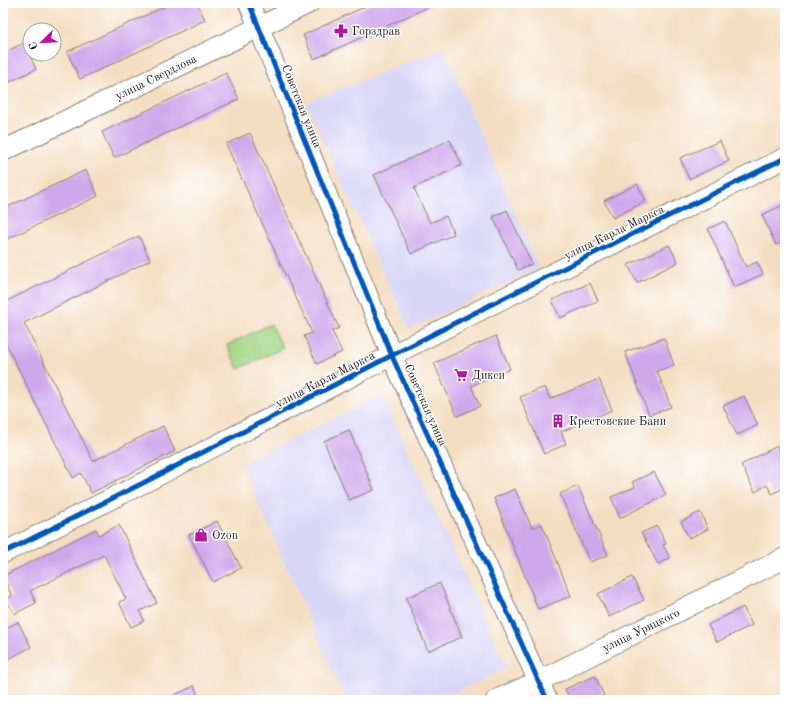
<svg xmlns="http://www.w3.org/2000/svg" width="788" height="703" font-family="'Old Standard TT',serif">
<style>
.built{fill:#dad6f7}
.green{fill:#a2d585;stroke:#5f7850}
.building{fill:#cfa8ec}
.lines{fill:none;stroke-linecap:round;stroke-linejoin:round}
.minor-casing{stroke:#887d6f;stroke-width:22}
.minor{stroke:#fff;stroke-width:20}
.cycleway-casing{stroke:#fff;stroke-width:8}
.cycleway{stroke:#0057b8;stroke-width:5}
.labels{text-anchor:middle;stroke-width:3;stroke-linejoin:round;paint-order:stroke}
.poi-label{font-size:12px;fill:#1c1c1c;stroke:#fff;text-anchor:start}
.street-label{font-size:12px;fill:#1c1c1c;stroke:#fff}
</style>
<rect width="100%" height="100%" fill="#fff"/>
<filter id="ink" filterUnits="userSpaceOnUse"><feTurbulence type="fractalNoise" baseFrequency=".025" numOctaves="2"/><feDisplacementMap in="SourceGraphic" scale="8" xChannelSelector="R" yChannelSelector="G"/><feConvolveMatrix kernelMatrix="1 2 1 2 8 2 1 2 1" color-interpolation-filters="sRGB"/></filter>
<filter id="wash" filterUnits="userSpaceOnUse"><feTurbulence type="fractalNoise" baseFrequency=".012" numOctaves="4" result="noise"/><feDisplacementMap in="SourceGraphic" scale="16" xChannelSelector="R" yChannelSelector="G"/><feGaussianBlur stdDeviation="0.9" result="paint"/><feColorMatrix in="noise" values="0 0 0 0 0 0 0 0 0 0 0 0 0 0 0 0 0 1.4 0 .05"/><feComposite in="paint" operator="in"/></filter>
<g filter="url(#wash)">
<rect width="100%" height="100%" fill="#f4dec2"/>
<g class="built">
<polygon points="443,48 539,268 409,329 306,103"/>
<polygon points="382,395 507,668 440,700 345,700 241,464"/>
</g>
<polygon class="green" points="271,324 283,348 238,369 227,345"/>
<g id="blocks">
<g class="building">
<polygon points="172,3 197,3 205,20 80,79 67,52"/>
<polygon points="373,3 437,3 314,59 303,35"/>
<polygon points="24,43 36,69 3,85 3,53"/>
<polygon points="226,73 239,99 114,158 102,132"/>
<polygon points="250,133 339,328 332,331 342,352 317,364 304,336 312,333 226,144"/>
<polygon points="450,140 462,165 414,188 430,223 446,216 454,234 411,254 374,175"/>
<polygon points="720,141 729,161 689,179 680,158"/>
<polygon points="86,170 98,196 3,241 3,209"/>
<polygon points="637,184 646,201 613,218 604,201"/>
<polygon points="785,204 785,241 776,245 762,215"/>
<polygon points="507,210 532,264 518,270 493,217"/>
<polygon points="725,221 746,267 757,262 763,274 734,287 708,229"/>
<polygon points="139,236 150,260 24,323 93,461 163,426 175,451 91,493 81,473 73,478 3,338 3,303"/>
<polygon points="669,245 678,262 637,283 628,265"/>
<polygon points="590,283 598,301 560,318 552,300"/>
<polygon points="496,336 510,369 471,386 480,406 457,416 434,363"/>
<polygon points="664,338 674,365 657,371 671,407 649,415 625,352"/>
<polygon points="599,379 612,410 561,432 566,444 544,454 520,397 545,387 550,399"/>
<polygon points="744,396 758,425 737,435 723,406"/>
<polygon points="349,430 374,490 349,500 324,441"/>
<polygon points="777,446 785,461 785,487 772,494 767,485 755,492 741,465"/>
<polygon points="654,472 666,495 620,518 611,497 635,487 632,482"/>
<polygon points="578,486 608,555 590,562 560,494"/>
<polygon points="515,489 532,528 542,524 571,596 538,609 494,498"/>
<polygon points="700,512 708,529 689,538 681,522"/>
<polygon points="217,521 241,568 213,582 189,535"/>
<polygon points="119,525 157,603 140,611 144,621 131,627 119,602 126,599 104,555 30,591 36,603 14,614 6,599 12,596 3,576 96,529 99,535"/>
<polygon points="657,526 666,544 663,545 670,558 658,564 641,533"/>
<polygon points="632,577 644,600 609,617 598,594"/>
<polygon points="440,583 462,637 428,651 406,598"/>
<polygon points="743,607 752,625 717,642 708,625"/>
<polygon points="18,622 31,647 3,662 3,630"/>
<polygon points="595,676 606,700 570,700 565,689"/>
<polygon points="194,686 200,700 164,700"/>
</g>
</g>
</g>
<g filter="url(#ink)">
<use href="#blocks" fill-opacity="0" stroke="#887d6f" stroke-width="1"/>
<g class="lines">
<g class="minor-casing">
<g id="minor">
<polyline points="249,3 392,356 547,700"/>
<polyline points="3,151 309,3"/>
<polyline points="3,553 145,482 488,306 785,158"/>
<polyline points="496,700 539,681 785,558"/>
</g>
</g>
<use href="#minor" class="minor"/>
<g class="cycleway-casing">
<g id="cycleway">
<polyline points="249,3 392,356 547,700"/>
<polyline points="3,553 145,482 488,306 785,158"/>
</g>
</g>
<use href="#cycleway" class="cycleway"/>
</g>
</g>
<defs>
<g id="pharmacy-bare" transform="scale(1.08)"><path d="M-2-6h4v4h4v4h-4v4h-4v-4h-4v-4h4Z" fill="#b5179e" stroke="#fff" stroke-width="2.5" paint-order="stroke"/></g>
<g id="supermarket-bare" transform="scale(1.08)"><path d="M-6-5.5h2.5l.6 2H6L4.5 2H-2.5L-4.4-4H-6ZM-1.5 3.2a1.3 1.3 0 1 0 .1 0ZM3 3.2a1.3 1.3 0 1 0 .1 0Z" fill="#b5179e" stroke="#fff" stroke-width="2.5" paint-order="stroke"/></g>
<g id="building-bare" transform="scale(1.08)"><path d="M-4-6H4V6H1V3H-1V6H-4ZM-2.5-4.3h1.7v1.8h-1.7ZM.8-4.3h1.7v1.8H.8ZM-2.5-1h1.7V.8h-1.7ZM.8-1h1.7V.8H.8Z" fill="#b5179e" stroke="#fff" stroke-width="2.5" paint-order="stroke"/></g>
<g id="shop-bare" transform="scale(1.08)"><path d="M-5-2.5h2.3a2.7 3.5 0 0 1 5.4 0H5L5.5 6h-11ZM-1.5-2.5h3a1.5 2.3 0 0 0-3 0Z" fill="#b5179e" stroke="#fff" stroke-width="2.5" paint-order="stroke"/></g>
</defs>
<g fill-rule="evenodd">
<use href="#pharmacy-bare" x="341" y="31"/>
<use href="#supermarket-bare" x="461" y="375"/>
<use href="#building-bare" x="558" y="421"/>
<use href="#shop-bare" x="201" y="535"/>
</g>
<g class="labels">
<g class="poi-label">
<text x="352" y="35">Горздрав</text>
<text x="472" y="379">Дикси</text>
<text x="569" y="425">Крестовские Бани</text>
<text x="212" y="539">Ozon</text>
</g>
<g class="street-label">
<text transform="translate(156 77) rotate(-26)" y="4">улица Свердлова</text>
<text transform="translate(302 106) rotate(68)" y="4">Советская улица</text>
<text transform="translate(614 232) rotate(-26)" y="4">улица Карла Маркса</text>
<text transform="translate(325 379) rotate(-27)" y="4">улица Карла Маркса</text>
<text transform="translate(426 405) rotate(66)" y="4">Советская улица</text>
<text transform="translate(641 630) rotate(-26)" y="4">улица Урицкого</text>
</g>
</g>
<rect width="788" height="703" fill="none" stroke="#fff" stroke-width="16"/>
<g transform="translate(42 42) rotate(246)"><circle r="19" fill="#ffffff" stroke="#a4a4a4"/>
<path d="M0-3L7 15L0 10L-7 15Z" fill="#b5179e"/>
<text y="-6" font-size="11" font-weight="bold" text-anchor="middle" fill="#1c1c1c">С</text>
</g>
</svg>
